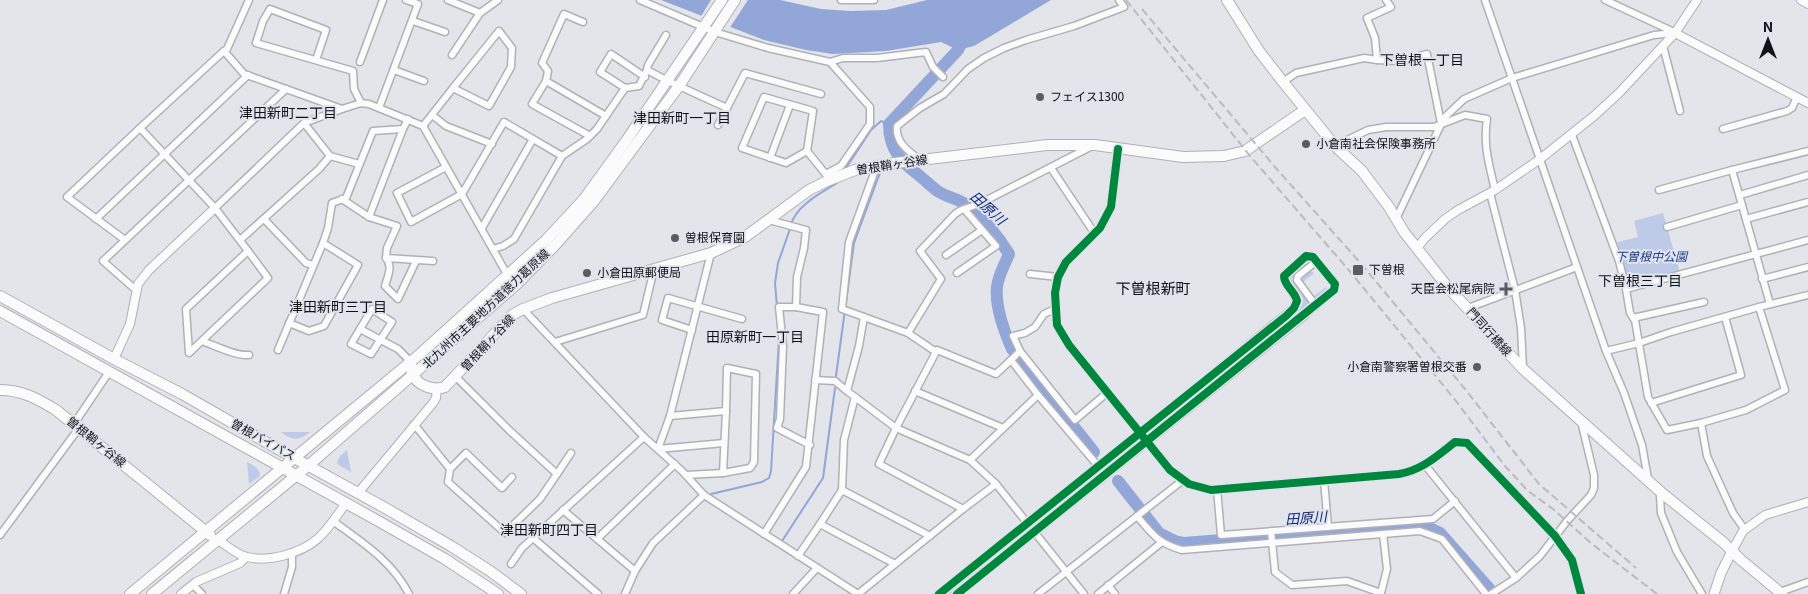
<svg xmlns="http://www.w3.org/2000/svg" width="1808" height="594" font-family="Georgia,'Noto Sans JP',serif">
<style>
.green{fill:#becbe8}
.water{fill:#92a6d8}
.pier{fill:#e3e5ea}
.lines{fill:none;stroke-linecap:round;stroke-linejoin:round}
.stream{stroke:#92a6d8;stroke-width:2}
.river{stroke:#92a6d8;stroke-width:12}
.minor-casing{stroke:#b0b1b5;stroke-width:9}
.tertiary-casing{stroke:#b0b1b5;stroke-width:10}
.secondary-casing{stroke:#b0b1b5;stroke-width:11}
.primary-casing{stroke:#b0b1b5;stroke-width:12}
.trunk-casing{stroke:#b0b1b5;stroke-width:12}
.minor{stroke:#fbfbfc;stroke-width:6}
.tertiary{stroke:#fbfbfc;stroke-width:8}
.secondary{stroke:#fbfbfc;stroke-width:9}
.primary{stroke:#fbfbfc;stroke-width:10}
.trunk{stroke:#fbfbfc;stroke-width:10}
.rail{stroke:#bbbbbd;stroke-width:2;stroke-dasharray:8 4;stroke-linecap:butt}
.cycleway-casing{stroke:#e0e4ed;stroke-width:11}
.cycleway{stroke:#00873e;stroke-width:8}
.poi-dot{fill:#5a5c60;stroke:#e0e4ed;stroke-width:2}
.labels{text-anchor:middle;stroke-width:4;stroke-linejoin:round;paint-order:stroke}
.poi-label{font-size:12px;fill:#111215;stroke:#e0e4ed;text-anchor:start}
.street-label{font-size:12px;fill:#111215;stroke:#e0e4ed}
.park-label{font-size:12px;font-style:italic;fill:#203a8b;stroke:#e0e4ed}
.neighbourhood-label{font-size:14px;fill:#111215;stroke:#e0e4ed}
.water-label{font-size:14px;font-style:italic;fill:#112676;stroke:#e0e4ed}
.quarter-label{font-size:15px;fill:#111215;stroke:#e0e4ed}
</style>
<rect width="100%" height="100%" fill="#e3e5ea"/>
<g class="green">
<polygon points="1663,213 1680,273 1628,287 1626,273 1614,243 1638,237 1634,221"/>
<path d="M1305 264 1308 265 1291 279 1310 304 1293 318 1292 316C1319 292 1289 296 1289 277L1302 265Z"/>
<polygon points="1310,271 1314,273 1302,283 1313,297 1326,287 1327,288 1324,293 1318,299 1314,298 1300,281"/>
<polygon points="1286,321 1288,322 1188,403 1158,423"/>
<path d="M281 432H310C299 441 292 441 281 432Z"/>
<polygon points="1130,448 1038,524 1035,521 1098,470 1113,463"/>
<polygon points="347,450 351,472 340,466 337,463 340,456"/>
<polygon points="247,462 256,467 260,473 259,477 249,484"/>
<polygon points="1018,535 1021,536 1020,538 953,593 945,594"/>
</g>
<polygon class="water" points="661,0 780,0 821,9 850,11 886,10 927,0 1051,0 974,46 958,50 941,42 886,51 833,54 806,50 764,40"/>
<polygon class="pier" points="711,0 748,0 729,29 700,18"/>
<g class="lines">
<g class="stream">
<polyline points="846,168 871,130 881,121 889,124"/>
<polyline points="894,168 910,167"/>
<path d="M791 224C797 205 821 193 837 183"/>
<polyline points="777,307 775,283 778,263 790,229"/>
<polyline points="836,376 854,243 878,178 881,171 885,169"/>
<polyline points="711,494 762,482 769,478 771,471 779,339"/>
<polyline points="782,541 823,478 835,388"/>
</g>
<g class="river">
<path d="M965 36 958 50 889 124C889 151 902 162 921 177 927 182 933 188 939 192 947 197 959 199 967 205 983 218 998 236 1009 254 1005 264 998 276 997 287 995 307 1004 331 1012 349L1094 452"/>
<polyline points="1118,481 1159,533 1175,541 1184,543 1410,525 1427,527 1440,533 1494,594"/>
</g>
<g class="minor-casing">
<g id="minor">
<polyline points="448,0 480,13 498,0"/>
<polyline points="640,0 715,32 768,48 830,62 870,107 870,124 841,166 826,174"/>
<polyline points="841,0 874,0"/>
<polyline points="1485,0 1606,351 1624,393 1642,445 1648,479"/>
<polyline points="1605,0 1674,32"/>
<polyline points="413,21 445,32"/>
<polygon points="499,31 512,48 511,67 489,106 453,88"/>
<polyline points="1663,46 1680,111"/>
<polyline points="224,51 227,49 249,0"/>
<polyline points="452,55 480,13"/>
<polyline points="316,60 326,30 270,9 263,21 256,43 353,71 354,89 361,103"/>
<polyline points="1377,60 1399,61 1427,54 1441,123"/>
<polyline points="360,62 383,0"/>
<polyline points="830,62 843,58 877,58 926,52 933,67 943,77"/>
<polyline points="394,70 424,81"/>
<polyline points="647,70 648,65 666,35"/>
<polyline points="546,81 548,71 542,63 564,14 583,22"/>
<polyline points="1283,82 1296,73 1364,58 1377,60 1375,38 1367,18 1391,7 1386,0"/>
<polyline points="625,88 600,72 611,54 645,77"/>
<polyline points="379,108 418,4 406,0"/>
<polyline points="432,115 446,126 492,144"/>
<polyline points="718,125 745,73 821,94"/>
<polyline points="423,126 453,88"/>
<polyline points="140,128 215,208 248,251"/>
<polyline points="1723,129 1787,111 1792,108 1797,97"/>
<polyline points="1572,135 1619,261 1626,289"/>
<polyline points="590,136 532,104 546,81 606,116"/>
<path d="M1335 146 1368 130 1386 127H1434L1465 115 1487 119C1483 145 1489 164 1495 190"/>
<polyline points="807,151 786,163 742,148 764,97 813,111 807,151 828,177"/>
<polyline points="330,156 359,164"/>
<polyline points="770,158 790,105"/>
<path d="M920 160C908 151 895 142 897 126L920 108 944 94 968 69 984 58 1004 48 1026 40 1074 26 1124 7 1119 0"/>
<polyline points="877,165 849,242 842,309 908,333 941,279 920,251 955,214 961,210 979,204 1092,146"/>
<polyline points="446,167 397,193 411,222 462,194 504,122 562,156"/>
<polyline points="1051,168 1095,234"/>
<polyline points="1659,190 1732,170"/>
<polyline points="1490,193 1515,290 1521,328 1523,368"/>
<polyline points="1740,195 1808,175"/>
<polyline points="342,199 369,217 397,226 387,248 386,258 433,261"/>
<polyline points="215,208 304,123 342,109 361,103 369,104 423,126 508,276 517,284"/>
<polyline points="369,217 403,129"/>
<polyline points="96,219 248,75"/>
<polyline points="264,219 306,263 313,265"/>
<polyline points="1396,219 1444,118 1464,99 1512,78 1654,35 1675,33"/>
<polyline points="1746,219 1808,202"/>
<polyline points="1667,227 1742,205"/>
<polyline points="482,228 533,139"/>
<polyline points="125,240 67,197 140,128 224,51 244,74 342,109"/>
<polyline points="240,240 319,169 330,156 304,123"/>
<polyline points="493,249 503,246 514,239 562,156 587,139 597,129 625,88 639,86 647,70 668,81 727,108"/>
<polygon points="248,251 268,278 189,353 186,309"/>
<polyline points="946,255 982,230"/>
<path d="M386 258C393 267 388 275 385 286L398 299 416 261"/>
<polyline points="957,273 996,246 964,209"/>
<polyline points="1030,274 1058,277"/>
<polyline points="1762,279 1808,267"/>
<polyline points="137,291 103,261 286,89"/>
<polyline points="1770,304 1732,170 1808,151"/>
<polyline points="1316,306 1297,280 1298,276 1317,261"/>
<polyline points="796,307 779,307 783,346 780,419 777,428 810,445"/>
<polyline points="1759,307 1785,390 1746,410 1701,423 1667,430 1648,397 1635,320 1630,313 1626,289 1808,240"/>
<path d="M1294 308C1302 294 1284 289 1284 276L1306 256H1311L1333 280 1335 287 1334 290 1306 314"/>
<polyline points="1468,308 1577,267"/>
<polygon points="372,309 392,322 371,354 351,344"/>
<polyline points="523,309 644,437 682,471 704,495 858,594"/>
<polyline points="1633,318 1704,302"/>
<polyline points="289,323 309,331 324,326 358,265 323,243"/>
<polyline points="360,329 398,349 411,362"/>
<polyline points="692,330 662,320 668,298 742,319"/>
<polyline points="908,333 936,352"/>
<path d="M202 341C216 346 235 356 249 355"/>
<polyline points="555,342 643,315 654,269"/>
<polyline points="278,350 323,243 328,228 332,203 346,198 373,131 403,129 408,119"/>
<polyline points="1020,351 1013,336 1025,333 1035,327 1044,314 1055,309"/>
<polyline points="1606,351 1639,343 1671,332 1759,307 1808,295"/>
<polyline points="815,380 835,381 847,391 859,346 864,317"/>
<polyline points="847,391 896,428 879,464 963,509 996,484"/>
<polyline points="915,391 1003,428"/>
<polyline points="1038,395 1011,360 1020,351 1075,420 1108,392"/>
<polyline points="1651,403 1741,375 1725,317"/>
<polyline points="670,416 726,411 727,368 756,374 754,462 750,468 723,473 686,475"/>
<polyline points="1701,423 1707,456 1733,513 1745,530"/>
<polyline points="74,424 109,372"/>
<polyline points="414,424 450,469 448,482 505,533 540,499 557,474 509,430 456,377"/>
<polyline points="658,449 670,416 711,253"/>
<polyline points="658,449 724,443"/>
<polyline points="970,460 896,428 937,350 996,374 1011,360"/>
<polyline points="1425,465 1516,578"/>
<polyline points="450,469 466,453 502,488 512,477"/>
<polyline points="723,473 726,411"/>
<polyline points="557,474 571,453"/>
<polyline points="1324,480 1328,527"/>
<polyline points="1217,489 1221,535 1433,519 1455,501"/>
<polyline points="842,490 844,440 855,397"/>
<polyline points="1663,494 1660,496 1661,513 1677,552 1702,594"/>
<polyline points="563,510 635,571"/>
<path d="M1137 516C1153 535 1158 543 1182 550L1420 531 1442 539 1486 594"/>
<path d="M333 521C363 543 392 561 409 594"/>
<polyline points="820,524 842,490 930,536"/>
<polyline points="1271,531 1275,572 1292,585 1347,581 1381,593 1387,569 1383,534"/>
<polyline points="764,534 806,467 823,312 796,307 797,277 804,248 806,230 769,220"/>
<polyline points="0,535 79,428"/>
<polyline points="533,538 598,594"/>
<polyline points="597,539 675,464"/>
<polyline points="798,556 820,524 895,564"/>
<polyline points="511,564 522,548 644,437"/>
<polyline points="193,585 202,594"/>
<polyline points="1108,585 1115,594"/>
<polyline points="1780,592 1808,582"/>
<polyline points="284,594 292,567 292,554"/>
<polyline points="625,594 635,571 653,543 704,495"/>
<polyline points="793,594 817,568"/>
<polyline points="858,594 963,509"/>
<polyline points="1038,594 1183,480"/>
<polyline points="1084,594 996,484 970,460 1038,395 1099,467"/>
<polyline points="1098,594 1162,542"/>
<polyline points="1491,594 1516,578 1540,556 1567,521 1591,495 1594,488 1594,475 1581,421"/>
</g>
</g>
<g class="tertiary-casing">
<g id="tertiary">
<polyline points="1801,0 1808,4"/>
<polyline points="1675,33 1808,103"/>
<path d="M1118 149 1111 207 1100 228 1066 262 1058 277 1055 293 1057 325 1069 345 1170 470 1189 484 1211 490 1399 474C1422 470 1437 456 1455 442L1467 443 1555 536 1572 560 1581 594"/>
<polyline points="1417,248 1425,238 1445,219 1458,210 1495,190 1540,159 1594,116 1619,93 1675,33 1697,0"/>
<polyline points="114,359 130,324 138,284 149,270 215,208"/>
<polyline points="358,493 433,403 436,398 437,389"/>
<path d="M217 539C226 545 237 555 247 557 260 560 270 559 282 556 318 547 326 531 346 503"/>
<polyline points="1732,551 1743,531 1765,515 1808,502"/>
<polyline points="181,594 196,582 240,563 246,557"/>
<polyline points="939,594 1142,433 1294,308"/>
<polyline points="957,594 1306,314"/>
</g>
</g>
<g class="secondary-casing">
<polyline id="secondary" points="1714,594 1721,573 1732,551"/>
</g>
<g class="primary-casing">
<g id="primary">
<polyline points="1227,0 1259,51 1283,82 1335,146 1362,171 1389,207 1404,232 1446,285 1523,369 1663,494 1724,543 1741,560 1782,594"/>
<path d="M411 362C411 365 411 371 413 374 417 386 434 391 445 387L512 315 523 309 552 298 711 253 745 237 809 190 827 181 855 170 895 163 1047 145H1095L1183 157 1224 156 1245 151 1305 110"/>
<path d="M0 390C22 390 38 399 56 410L210 535"/>
<polyline points="130,594 420,354 546,240 584,199 626,141 722,0"/>
<polyline points="152,594 309,465 517,284 557,243 594,201 679,86 735,0"/>
</g>
</g>
<g class="trunk-casing">
<g id="trunk">
<polyline points="0,296 114,359 182,394 278,449 387,509 451,546 490,571 521,594"/>
<polyline points="0,311 380,522 445,559 498,594"/>
</g>
</g>
<use href="#minor" class="minor"/>
<use href="#tertiary" class="tertiary"/>
<use href="#secondary" class="secondary"/>
<use href="#primary" class="primary"/>
<use href="#trunk" class="trunk"/>
<g class="rail">
<polyline points="1126,0 1250,156 1353,275 1456,401 1505,466 1528,491 1553,509 1592,544 1657,594"/>
<polyline points="1142,9 1275,167 1364,267 1465,389 1539,484 1636,568"/>
</g>
<g class="cycleway-casing">
<g id="cycleway">
<path d="M1118 149 1111 207 1100 228 1066 262 1058 277 1055 293 1057 325 1069 345 1170 470 1189 484 1211 490 1399 474C1422 470 1437 456 1455 442L1467 443 1555 536 1572 560 1581 594"/>
<path d="M939 594 1286 316 1294 308 1297 301C1295 291 1284 286 1284 276L1306 256 1313 257 1335 284 1334 290 957 594"/>
</g>
</g>
<use href="#cycleway" class="cycleway"/>
</g>
<g class="poi-dot">
<circle cx="1040" cy="97" r="5"/>
<circle cx="1306" cy="144" r="5"/>
<circle cx="675" cy="238" r="5"/>
<rect x="1352" y="264" width="12" height="12" rx="2.5"/>
<circle cx="587" cy="273" r="5"/>
<path d="M1503.5 281.5h5v5h5v5h-5v5h-5v-5h-5v-5h5z"/>
<circle cx="1477" cy="367" r="5"/>
</g>
<g class="labels">
<g class="poi-label">
<text x="1050" y="101">フェイス1300</text>
<text x="1316" y="148">小倉南社会保険事務所</text>
<text x="685" y="242">曽根保育園</text>
<text x="1369" y="274">下曽根</text>
<text x="597" y="277">小倉田原郵便局</text>
<text x="1495" y="293" text-anchor="end">天臣会松尾病院</text>
<text x="1467" y="371" text-anchor="end">小倉南警察署曽根交番</text>
</g>
<g class="street-label">
<text transform="translate(892 165) rotate(-9)" y="4">曽根鞘ヶ谷線</text>
<text transform="translate(486 309) rotate(-43)" y="4">北九州市主要地方道徳力葛原線</text>
<text transform="translate(1489 332) rotate(48)" y="4">門司行橋線</text>
<text transform="translate(488 343) rotate(-47)" y="4">曽根鞘ヶ谷線</text>
<text transform="translate(263 440) rotate(29)" y="4">曽根バイパス</text>
<text transform="translate(96 442) rotate(39)" y="4">曽根鞘ヶ谷線</text>
</g>
<g class="park-label">
<text x="1651" y="261">下曽根中公園</text>
</g>
<g class="neighbourhood-label">
<text x="1422" y="65">下曽根一丁目</text>
<text x="288" y="118">津田新町二丁目</text>
<text x="682" y="123">津田新町一丁目</text>
<text x="1640" y="286">下曽根三丁目</text>
<text x="338" y="312">津田新町三丁目</text>
<text x="755" y="342">田原新町一丁目</text>
<text x="549" y="535">津田新町四丁目</text>
</g>
<g class="water-label">
<text transform="translate(988 208) rotate(42)" y="5">田原川</text>
<text transform="translate(1306 518) rotate(-4)" y="5">田原川</text>
</g>
<g class="quarter-label">
<text x="1153" y="294">下曽根新町</text>
</g>
</g>
<g transform="translate(1768 40)" stroke="#e0e4ed" stroke-width="4" paint-order="stroke">
<path d="M0-4L9 19L0 12L-9 19Z" fill="#111215"/>
<text y="-8" font-size="14" font-weight="bold" text-anchor="middle" fill="#111215">N</text>
</g>
</svg>
